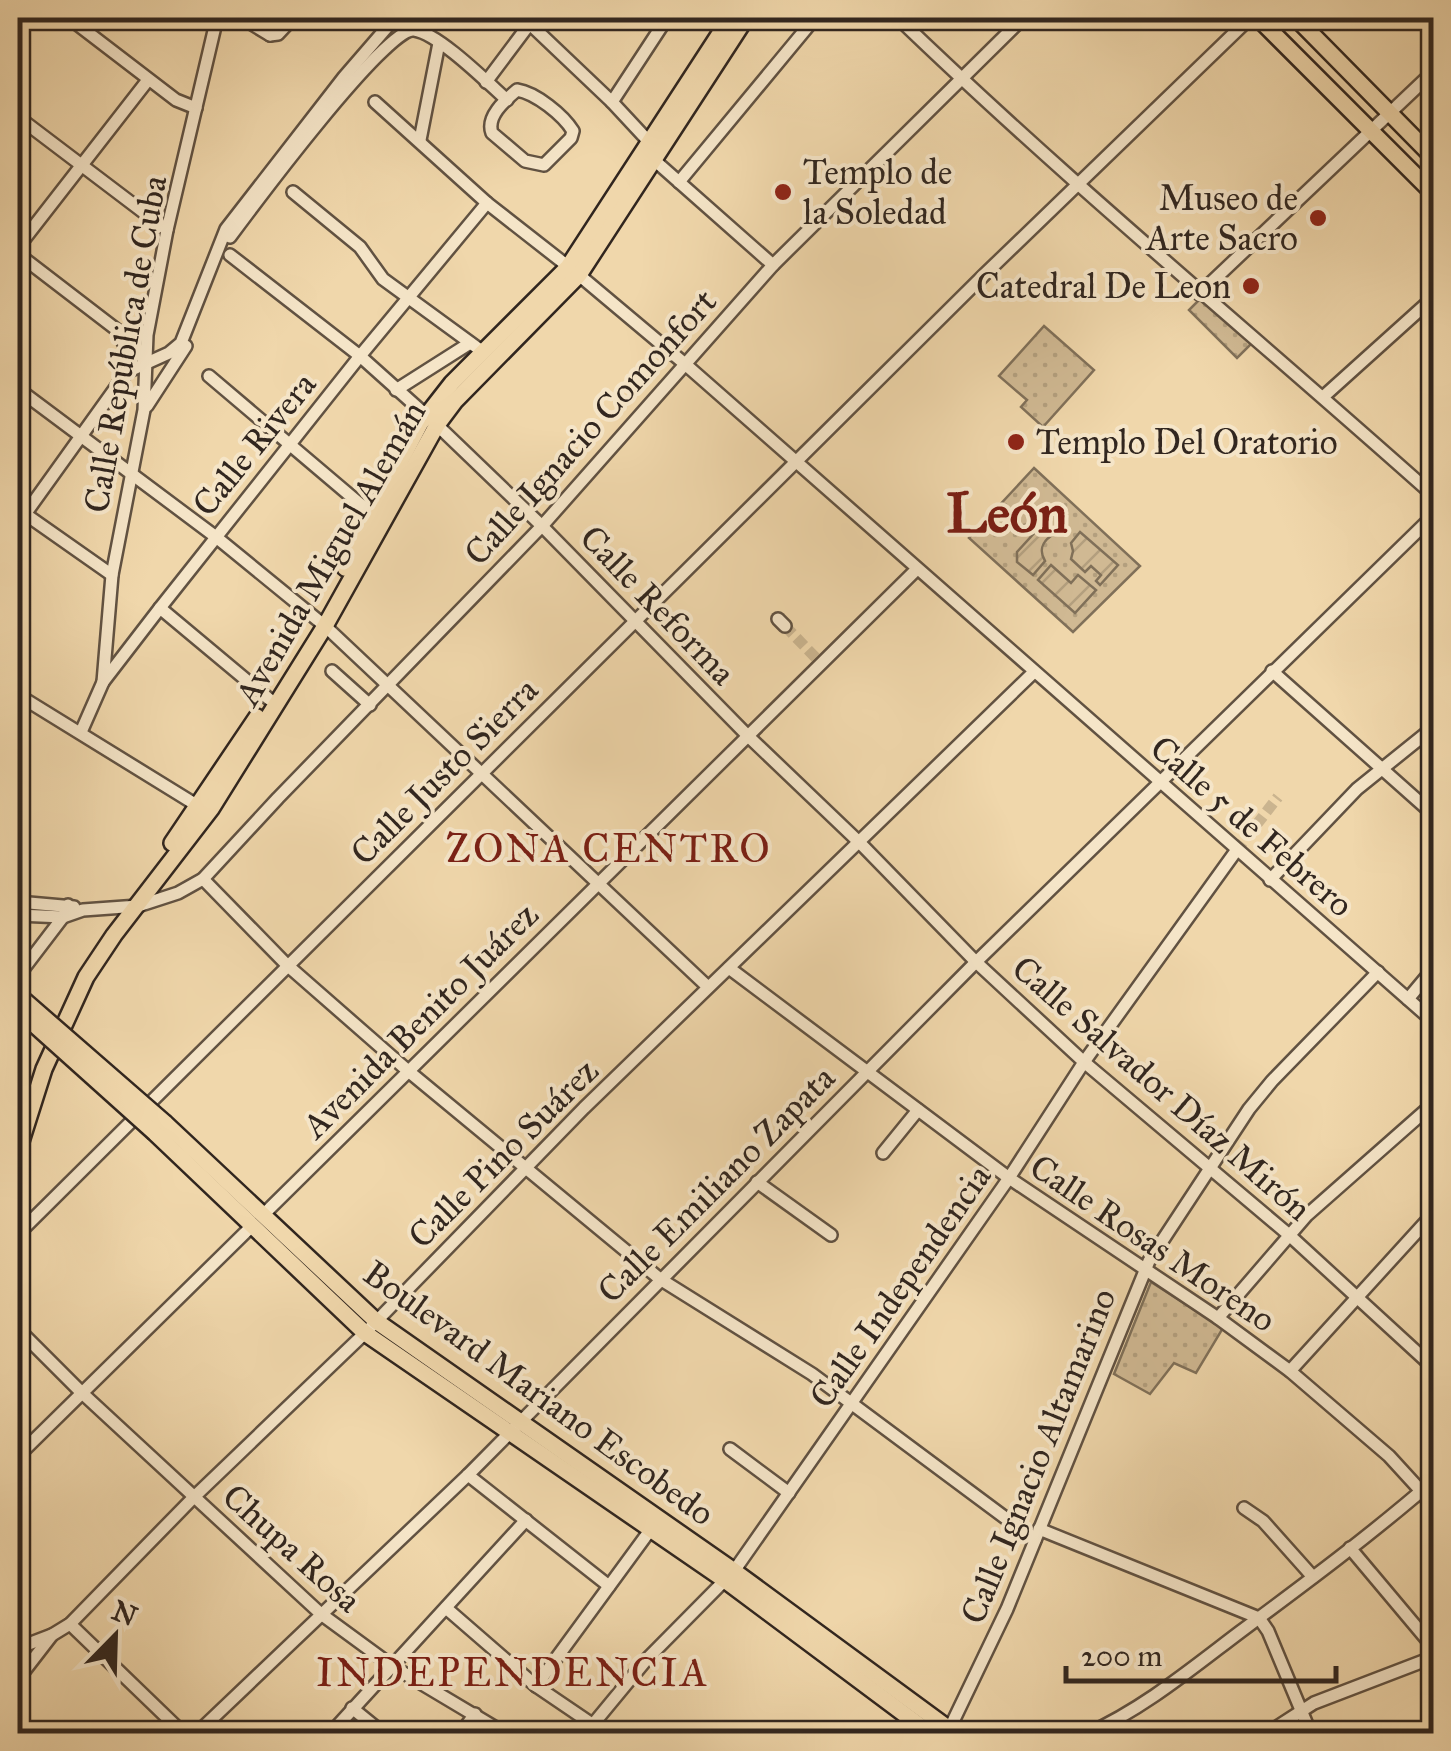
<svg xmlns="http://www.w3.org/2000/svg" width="1451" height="1751" font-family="'IM FELL Great Primer',serif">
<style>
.park{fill:url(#park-dots);stroke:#807059;stroke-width:2.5}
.garden{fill:url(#garden-furrows);stroke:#807059;stroke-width:2.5}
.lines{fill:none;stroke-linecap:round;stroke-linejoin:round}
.minor-tunnel{stroke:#cab48f;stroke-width:11;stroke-dasharray:11 5.5;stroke-linecap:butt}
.minor-casing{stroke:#615242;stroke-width:16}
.major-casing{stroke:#31261f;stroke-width:20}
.minor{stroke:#f5e5c8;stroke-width:11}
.major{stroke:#f0d7ab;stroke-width:15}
.major-bridge-casing{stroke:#31261f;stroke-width:20;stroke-linecap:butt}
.major-bridge{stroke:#f0d7ab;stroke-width:15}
.poi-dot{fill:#8f2418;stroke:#f5e5c8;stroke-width:4}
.labels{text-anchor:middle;stroke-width:8;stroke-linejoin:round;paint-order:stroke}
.poi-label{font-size:35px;fill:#31261f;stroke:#f5e5c8;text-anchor:start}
.street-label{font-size:35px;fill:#31261f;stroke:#f5e5c8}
.quarter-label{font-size:40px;letter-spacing:2.5px;fill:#7a1f14;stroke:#f5e5c8}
.town-label{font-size:55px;font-weight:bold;fill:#7a1f14;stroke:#f5e5c8}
</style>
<defs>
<pattern id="park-dots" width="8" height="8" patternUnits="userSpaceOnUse" patternTransform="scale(2.5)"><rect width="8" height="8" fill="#d0b993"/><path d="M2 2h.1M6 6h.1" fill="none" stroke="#b39f7e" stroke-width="1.8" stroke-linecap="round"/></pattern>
<pattern id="garden-furrows" width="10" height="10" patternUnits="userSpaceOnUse" patternTransform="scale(2.5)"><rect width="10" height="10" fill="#d0b993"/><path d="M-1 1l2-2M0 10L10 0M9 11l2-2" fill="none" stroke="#b39f7e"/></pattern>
</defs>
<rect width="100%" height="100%" fill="#f0d7ab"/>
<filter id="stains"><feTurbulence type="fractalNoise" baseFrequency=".002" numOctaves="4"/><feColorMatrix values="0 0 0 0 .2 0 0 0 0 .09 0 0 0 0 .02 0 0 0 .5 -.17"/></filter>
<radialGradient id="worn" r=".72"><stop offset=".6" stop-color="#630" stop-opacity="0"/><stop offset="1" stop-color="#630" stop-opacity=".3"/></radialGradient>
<g class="park">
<polygon points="1201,298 1252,343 1237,358 1189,310"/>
<polygon points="1044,326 1094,370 1043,427 1021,407 1027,400 999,376"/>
<polygon points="1034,468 1140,566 1073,632 969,538"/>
<polygon points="1151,1282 1223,1328 1196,1373 1174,1363 1150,1394 1114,1374"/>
</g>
<g class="garden">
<path d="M1049 517 1051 536C1042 542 1039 551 1045 561L1033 575 1017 562V552Z"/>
<polygon points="1080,532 1118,565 1100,585 1096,581 1101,575 1091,566 1085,572 1071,559 1073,551 1071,543"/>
<polygon points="1051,565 1071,583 1078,575 1096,590 1075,613 1038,580"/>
</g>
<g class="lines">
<g class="minor-tunnel">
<polyline points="785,626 816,658"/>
<polyline points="1236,851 1278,797"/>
</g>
<g class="minor-casing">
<g id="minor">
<polyline points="69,18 176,100 196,108"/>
<polyline points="242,18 270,35"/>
<path d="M898 18C1070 184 1255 336 1434 496"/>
<polyline points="531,25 612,102 652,145"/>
<polyline points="270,35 278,34 293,18"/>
<polyline points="486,82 534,18"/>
<path d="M517 90C536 93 563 115 573 131L571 138 544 165 525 161 492 133C486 117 504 101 517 90Z"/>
<polyline points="375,102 487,203 579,275 685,364 1434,1022"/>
<polyline points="612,102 667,18"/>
<polyline points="18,117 167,230"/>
<polyline points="420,140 439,43"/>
<polyline points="653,159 773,265"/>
<polyline points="679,182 815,18"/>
<polyline points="293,192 360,247 383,279 483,352"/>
<path d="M230 237C253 206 386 27 414 30 438 33 488 83 507 100"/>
<polyline points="18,247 148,80"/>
<polyline points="18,254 134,343 145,362"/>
<polyline points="230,255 360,356 437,425 542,526 748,736 860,843 976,962 1084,1062 1288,1234 1434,1368"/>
<polyline points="1199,294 1434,71"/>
<polyline points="119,334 130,356 127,372"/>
<polyline points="209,376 373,515"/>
<polyline points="18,389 216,537 325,626 708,987"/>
<polyline points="396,390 470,343"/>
<polyline points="1323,397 1434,297"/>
<polyline points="147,406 186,346"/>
<polyline points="18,509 112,575"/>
<polyline points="18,524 127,372 169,353 181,343 226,229 344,77 395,18"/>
<polyline points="160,608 269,699"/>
<polyline points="778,619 785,626"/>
<polyline points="332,671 370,705"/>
<polyline points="1272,671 1434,815"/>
<polyline points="103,682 112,575 144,410 147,335 167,230 217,18"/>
<polyline points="18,695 198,806"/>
<polyline points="81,732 103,682 160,608 360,356 487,203"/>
<polyline points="203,879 287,965 407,1070 660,1279 812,1374 1035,1540"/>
<polyline points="1270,880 1357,789 1434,727"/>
<polyline points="18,902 74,907"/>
<polyline points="18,915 63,917 83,910 138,906 178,893 203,879 278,798 542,526 773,265 1023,18"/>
<polyline points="729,968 1009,1178 1218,1318 1290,1371 1389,1456 1421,1491 1434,1510"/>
<polyline points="18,976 63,917 68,905"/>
<polyline points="1408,999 1434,968"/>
<polyline points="883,1153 918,1110"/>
<polyline points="757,1182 831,1235"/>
<polyline points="263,1215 916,570"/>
<polyline points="18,1234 986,273 1250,18"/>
<polyline points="1218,1318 1307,1215 1434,1103"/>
<polyline points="18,1329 81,1392 321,1614 392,1666 506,1734"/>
<polyline points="1290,1371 1434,1213"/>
<polyline points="730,1449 789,1493"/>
<polyline points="18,1456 253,1225 248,1222"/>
<polyline points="468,1475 609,1586"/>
<polyline points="1244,1508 1263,1521 1313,1577"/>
<polyline points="1039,1529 1259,1618 1268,1631 1311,1734"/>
<polyline points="1350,1548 1434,1648"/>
<polyline points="446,1608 536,1686 592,1724"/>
<polyline points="70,1624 184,1734"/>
<polyline points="18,1648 52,1635"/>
<polyline points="18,1679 52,1635 70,1624 194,1497 365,1333 584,1108 1034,672"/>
<polyline points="536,1686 651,1529"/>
<polyline points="352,1708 384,1734"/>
<polyline points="196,1734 468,1475 976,962 1434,515"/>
<polyline points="330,1734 526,1520"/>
<polyline points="460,1734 475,1714"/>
<polyline points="585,1734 647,1659 734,1571 1009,1178 1084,1062 1236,851"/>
<polyline points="947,1734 1007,1609 1149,1261 1249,1109 1272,1081 1378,972"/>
<path d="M1087 1734C1143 1709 1191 1669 1240 1632 1306 1583 1372 1534 1434 1480"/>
<polyline points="1266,1734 1314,1703 1434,1657"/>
</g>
</g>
<g class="major-casing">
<g id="major">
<polyline points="1258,18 1434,194"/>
<polyline points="1296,18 1434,158"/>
<polyline points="345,568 420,424 452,383 568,267 730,18"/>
<polyline points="172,843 257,717"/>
<polyline points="165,1123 376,1321 734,1571 956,1734"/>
<polyline points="155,1133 365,1333 726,1581 931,1734"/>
<polyline points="18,1151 44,1069 86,977 114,935 211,809 325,626 437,425 455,401 579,275 746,18"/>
</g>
</g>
<use href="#minor" class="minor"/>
<use href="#major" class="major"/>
<g class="major-bridge-casing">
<g id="major-bridge">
<polyline points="18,995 165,1123"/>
<polyline points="18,1010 155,1133"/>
</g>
</g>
<use href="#major-bridge" class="major-bridge"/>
</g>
<g class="poi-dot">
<circle cx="783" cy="192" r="10"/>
<circle cx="1318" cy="218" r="10"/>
<circle cx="1251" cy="286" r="10"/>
<circle cx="1016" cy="442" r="10"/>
</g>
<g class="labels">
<g class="poi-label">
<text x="803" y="184">Templo de<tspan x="803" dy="40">la Soledad</tspan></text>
<text x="1298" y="210" text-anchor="end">Museo de<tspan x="1298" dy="40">Arte Sacro</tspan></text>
<text x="1231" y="298" text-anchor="end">Catedral De Leon</text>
<text x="1036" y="454">Templo Del Oratorio</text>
</g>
<g class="street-label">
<text transform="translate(125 344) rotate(-80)" y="12">Calle República de Cuba</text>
<text transform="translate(590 427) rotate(-48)" y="12">Calle Ignacio Comonfort</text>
<text transform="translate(254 444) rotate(-51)" y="12">Calle Rivera</text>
<text transform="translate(330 553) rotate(-60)" y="12">Avenida Miguel Alemán</text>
<text transform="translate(658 605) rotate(46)" y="12">Calle Reforma</text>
<text transform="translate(444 771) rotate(-45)" y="12">Calle Justo Sierra</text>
<text transform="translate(1252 826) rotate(41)" y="12">Calle 5 de Febrero</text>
<text transform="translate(420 1020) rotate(-45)" y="12">Avenida Benito Juárez</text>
<text transform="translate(1162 1088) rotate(41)" y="12">Calle Salvador Díaz Mirón</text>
<text transform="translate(503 1153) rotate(-45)" y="12">Calle Pino Suárez</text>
<text transform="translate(716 1184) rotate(-45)" y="12">Calle Emiliano Zapata</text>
<text transform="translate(1153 1243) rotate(34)" y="12">Calle Rosas Moreno</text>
<text transform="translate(900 1286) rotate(-55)" y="12">Calle Independencia</text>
<text transform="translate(539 1393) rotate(36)" y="12">Boulevard Mariano Escobedo</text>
<text transform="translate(1038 1456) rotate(-68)" y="12">Calle Ignacio Altamarino</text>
<text transform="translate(292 1548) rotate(42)" y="12">Chupa Rosa</text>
</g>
<g class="quarter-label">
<text x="609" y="862">ZONA CENTRO</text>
<text x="513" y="1686">INDEPENDENCIA</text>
</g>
<g class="town-label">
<text x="1007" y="532">León</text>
</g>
</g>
<rect width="1451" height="1751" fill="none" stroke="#f0d7ab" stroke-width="60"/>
<rect x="20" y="20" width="1411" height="1711" fill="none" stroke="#31261f" stroke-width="5"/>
<rect x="30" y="30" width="1391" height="1691" fill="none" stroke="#31261f" stroke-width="2.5"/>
<g transform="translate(115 1636) rotate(23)" stroke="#f5e5c8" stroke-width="8" paint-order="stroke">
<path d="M0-8L18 38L0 25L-18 38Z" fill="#31261f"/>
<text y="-15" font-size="28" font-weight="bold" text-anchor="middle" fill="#31261f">N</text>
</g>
<path d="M1066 1666v15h270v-15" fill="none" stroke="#31261f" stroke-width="5"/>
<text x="1081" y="1666" font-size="30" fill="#31261f" stroke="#f5e5c8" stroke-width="8" paint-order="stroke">200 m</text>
<rect width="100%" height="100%" filter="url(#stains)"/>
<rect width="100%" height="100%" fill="url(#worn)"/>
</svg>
